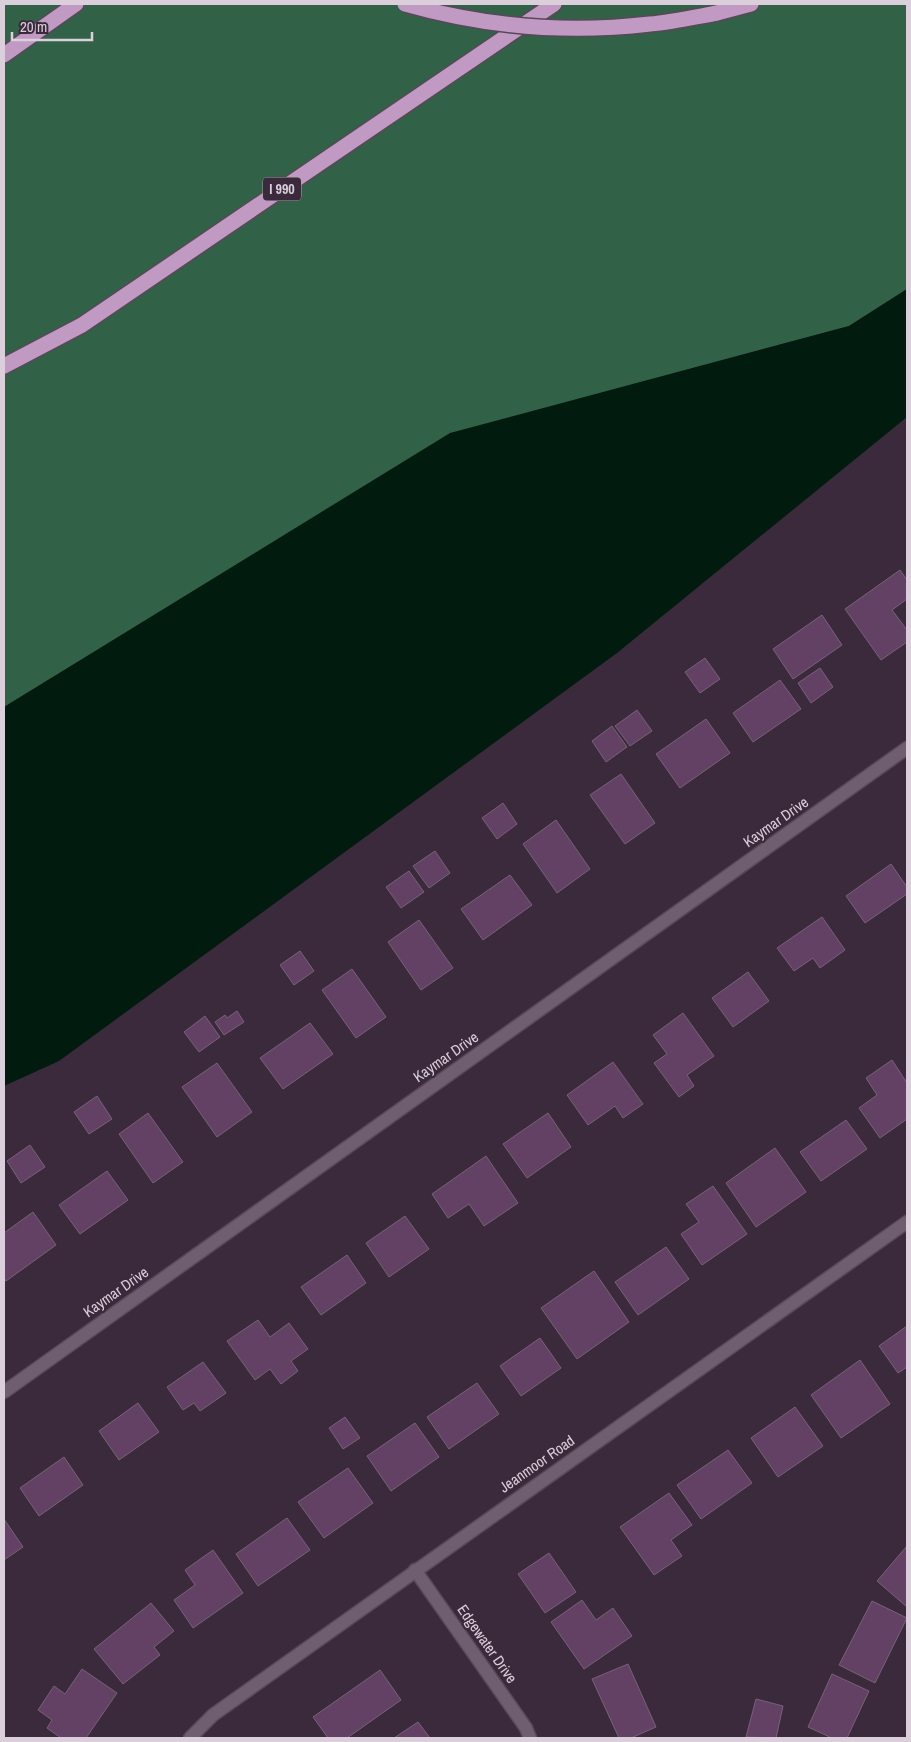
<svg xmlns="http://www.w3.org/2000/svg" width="911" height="1742" font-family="'Archivo Narrow',sans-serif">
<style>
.green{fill:#316247}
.water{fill:#011c0e}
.building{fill:#634165;stroke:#766376}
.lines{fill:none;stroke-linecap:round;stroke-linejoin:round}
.street-casing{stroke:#584858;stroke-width:15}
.highway-casing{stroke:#584858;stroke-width:18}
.street{stroke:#6e5e6f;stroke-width:12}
.highway{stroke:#c19ac3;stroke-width:15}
.highway-bridge-casing{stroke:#584858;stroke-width:18;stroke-linecap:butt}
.highway-bridge{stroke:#c19ac3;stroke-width:15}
.labels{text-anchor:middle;stroke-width:4.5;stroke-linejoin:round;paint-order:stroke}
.shield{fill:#3b2a3c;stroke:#aa9eab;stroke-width:1}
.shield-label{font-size:14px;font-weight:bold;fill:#dacfda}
.street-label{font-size:15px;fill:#dacfda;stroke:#3b2a3c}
</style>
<rect width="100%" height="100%" fill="#3b2a3c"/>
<polygon class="green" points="4,4 907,4 907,289 849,326 450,434 4,707"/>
<polygon class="water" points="907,289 907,417 617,653 59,1061 4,1086 4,707 450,433 849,326"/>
<g class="building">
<polygon points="900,570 907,580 907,599 892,610 907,630 907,642 881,660 845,609"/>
<polygon points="822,615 842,645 793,679 773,649"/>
<polygon points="705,658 720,679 700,693 685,672"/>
<polygon points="820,668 833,687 811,703 798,683"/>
<polygon points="780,680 801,709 753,742 733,713"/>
<polygon points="637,710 652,731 630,746 615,726"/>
<polygon points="706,719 730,753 680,788 656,754"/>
<polygon points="612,726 627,747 606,762 592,741"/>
<polygon points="621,774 655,823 625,844 590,795"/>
<polygon points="503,803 517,824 497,839 482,818"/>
<polygon points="556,820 590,869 557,893 523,844"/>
<polygon points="435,851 450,873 429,888 413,866"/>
<polygon points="891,864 907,887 907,894 865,923 846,896"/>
<polygon points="409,871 424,892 401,908 386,887"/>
<polygon points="510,875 532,905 483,940 461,909"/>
<polygon points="822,917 845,950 820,968 813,958 794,971 777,948"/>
<polygon points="419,920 453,968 421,990 388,942"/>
<polygon points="300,951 314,971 294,985 280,965"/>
<polygon points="352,969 386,1017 356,1038 322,990"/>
<polygon points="748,972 769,1001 733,1027 712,998"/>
<polygon points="237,1011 244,1022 224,1035 215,1022 225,1015 227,1018"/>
<polygon points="683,1013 714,1056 687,1075 694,1086 679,1097 654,1063 667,1054 653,1035"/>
<polygon points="205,1016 220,1037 199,1052 184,1032"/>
<polygon points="310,1023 333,1054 283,1089 260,1058"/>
<polygon points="892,1060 907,1083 907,1119 880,1138 859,1108 877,1095 866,1078"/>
<polygon points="613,1062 643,1104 623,1118 615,1106 588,1125 567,1095"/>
<polygon points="217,1063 252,1112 217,1137 182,1087"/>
<polygon points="97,1096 112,1119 89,1134 74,1112"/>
<polygon points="148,1113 183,1162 153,1183 119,1134"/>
<polygon points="548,1113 571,1147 527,1178 503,1144"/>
<polygon points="846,1120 867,1149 821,1181 800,1152"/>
<polygon points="30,1145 45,1167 21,1183 7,1161"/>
<polygon points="775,1148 806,1192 756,1227 726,1183"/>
<polygon points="486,1156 518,1203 484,1226 469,1204 448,1218 432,1194"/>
<polygon points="107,1171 128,1200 80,1234 59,1205"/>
<polygon points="713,1186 747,1234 702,1265 681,1234 699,1222 686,1204"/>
<polygon points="33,1212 56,1245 6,1281 4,1278 4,1233"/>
<polygon points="405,1216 429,1249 389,1277 366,1243"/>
<polygon points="666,1247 689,1279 638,1315 615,1282"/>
<polygon points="347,1255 366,1283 321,1315 301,1287"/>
<polygon points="594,1271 629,1322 577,1359 541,1308"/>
<polygon points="258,1320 270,1337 289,1323 308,1349 291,1361 298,1371 281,1384 270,1369 255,1380 227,1341"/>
<polygon points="907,1326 907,1367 898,1373 879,1346"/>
<polygon points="540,1338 561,1368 521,1396 500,1366"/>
<polygon points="860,1360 890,1404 841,1438 811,1395"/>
<polygon points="203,1362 226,1393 200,1411 194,1403 183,1410 167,1387"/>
<polygon points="477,1383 499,1414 449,1449 427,1417"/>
<polygon points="138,1403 159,1432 119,1460 99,1431"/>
<polygon points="795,1407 823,1446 778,1477 751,1438"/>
<polygon points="345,1417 360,1438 343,1449 329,1428"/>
<polygon points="415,1423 439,1457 391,1491 367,1456"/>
<polygon points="728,1450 752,1483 701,1519 677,1485"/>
<polygon points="64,1457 83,1485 39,1516 20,1488"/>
<polygon points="348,1468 373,1503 324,1538 298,1502"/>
<polygon points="669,1493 692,1525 671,1540 682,1556 654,1575 620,1527"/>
<polygon points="287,1518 310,1550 258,1586 236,1554"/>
<polygon points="4,1519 23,1547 4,1560"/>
<polygon points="907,1546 907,1607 877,1581"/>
<polygon points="213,1550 243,1593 193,1628 174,1600 195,1585 185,1570"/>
<polygon points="549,1553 576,1592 545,1613 518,1574"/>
<polygon points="582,1600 596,1620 613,1608 632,1636 584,1669 551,1622"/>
<polygon points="872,1601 907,1618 875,1683 839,1665"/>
<polygon points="151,1603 174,1631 154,1647 160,1655 123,1684 94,1649"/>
<polygon points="628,1664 656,1727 631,1738 619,1738 592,1679"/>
<polygon points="82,1669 117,1693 86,1738 61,1738 47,1728 52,1720 38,1710 54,1686 65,1694"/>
<polygon points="380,1670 401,1700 347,1738 328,1738 313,1717"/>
<polygon points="832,1674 869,1691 847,1738 832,1738 808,1727"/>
<polygon points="756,1699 783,1706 776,1738 746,1737"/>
<polygon points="418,1722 430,1738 394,1738"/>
</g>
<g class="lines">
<g class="street-casing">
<g id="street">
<polyline points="4,1392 907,748"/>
<polyline points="415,1570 526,1728 530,1738"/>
<polyline points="190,1738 213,1715 907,1222"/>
</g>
</g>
<g class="highway-casing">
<g id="highway">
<polyline points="717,13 751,4"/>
<polyline points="4,55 76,4"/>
<polyline points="4,366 82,325 554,4"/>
</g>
</g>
<use href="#street" class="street"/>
<use href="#highway" class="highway"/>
<g class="highway-bridge-casing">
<path id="highway-bridge" d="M405 4C486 27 565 34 650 24 672 22 695 17 717 13"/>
</g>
<use href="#highway-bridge" class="highway-bridge"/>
</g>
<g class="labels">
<rect class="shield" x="263" y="177.5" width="38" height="23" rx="4"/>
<g class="shield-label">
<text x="282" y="194">I 990</text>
</g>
<g class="street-label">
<text transform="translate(776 822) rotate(-35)" y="5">Kaymar Drive</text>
<text transform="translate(446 1057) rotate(-35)" y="5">Kaymar Drive</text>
<text transform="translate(116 1292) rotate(-35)" y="5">Kaymar Drive</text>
<text transform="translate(537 1464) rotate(-35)" y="5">Jeanmoor Road</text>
<text transform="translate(487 1644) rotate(55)" y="5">Edgewater Drive</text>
</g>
</g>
<rect width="911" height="1742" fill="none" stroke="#dacfda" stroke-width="10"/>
<path d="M12 32v8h80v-8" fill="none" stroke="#dacfda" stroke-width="2.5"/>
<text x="20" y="32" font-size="15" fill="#dacfda" stroke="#3b2a3c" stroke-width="4" paint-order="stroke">20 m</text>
</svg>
